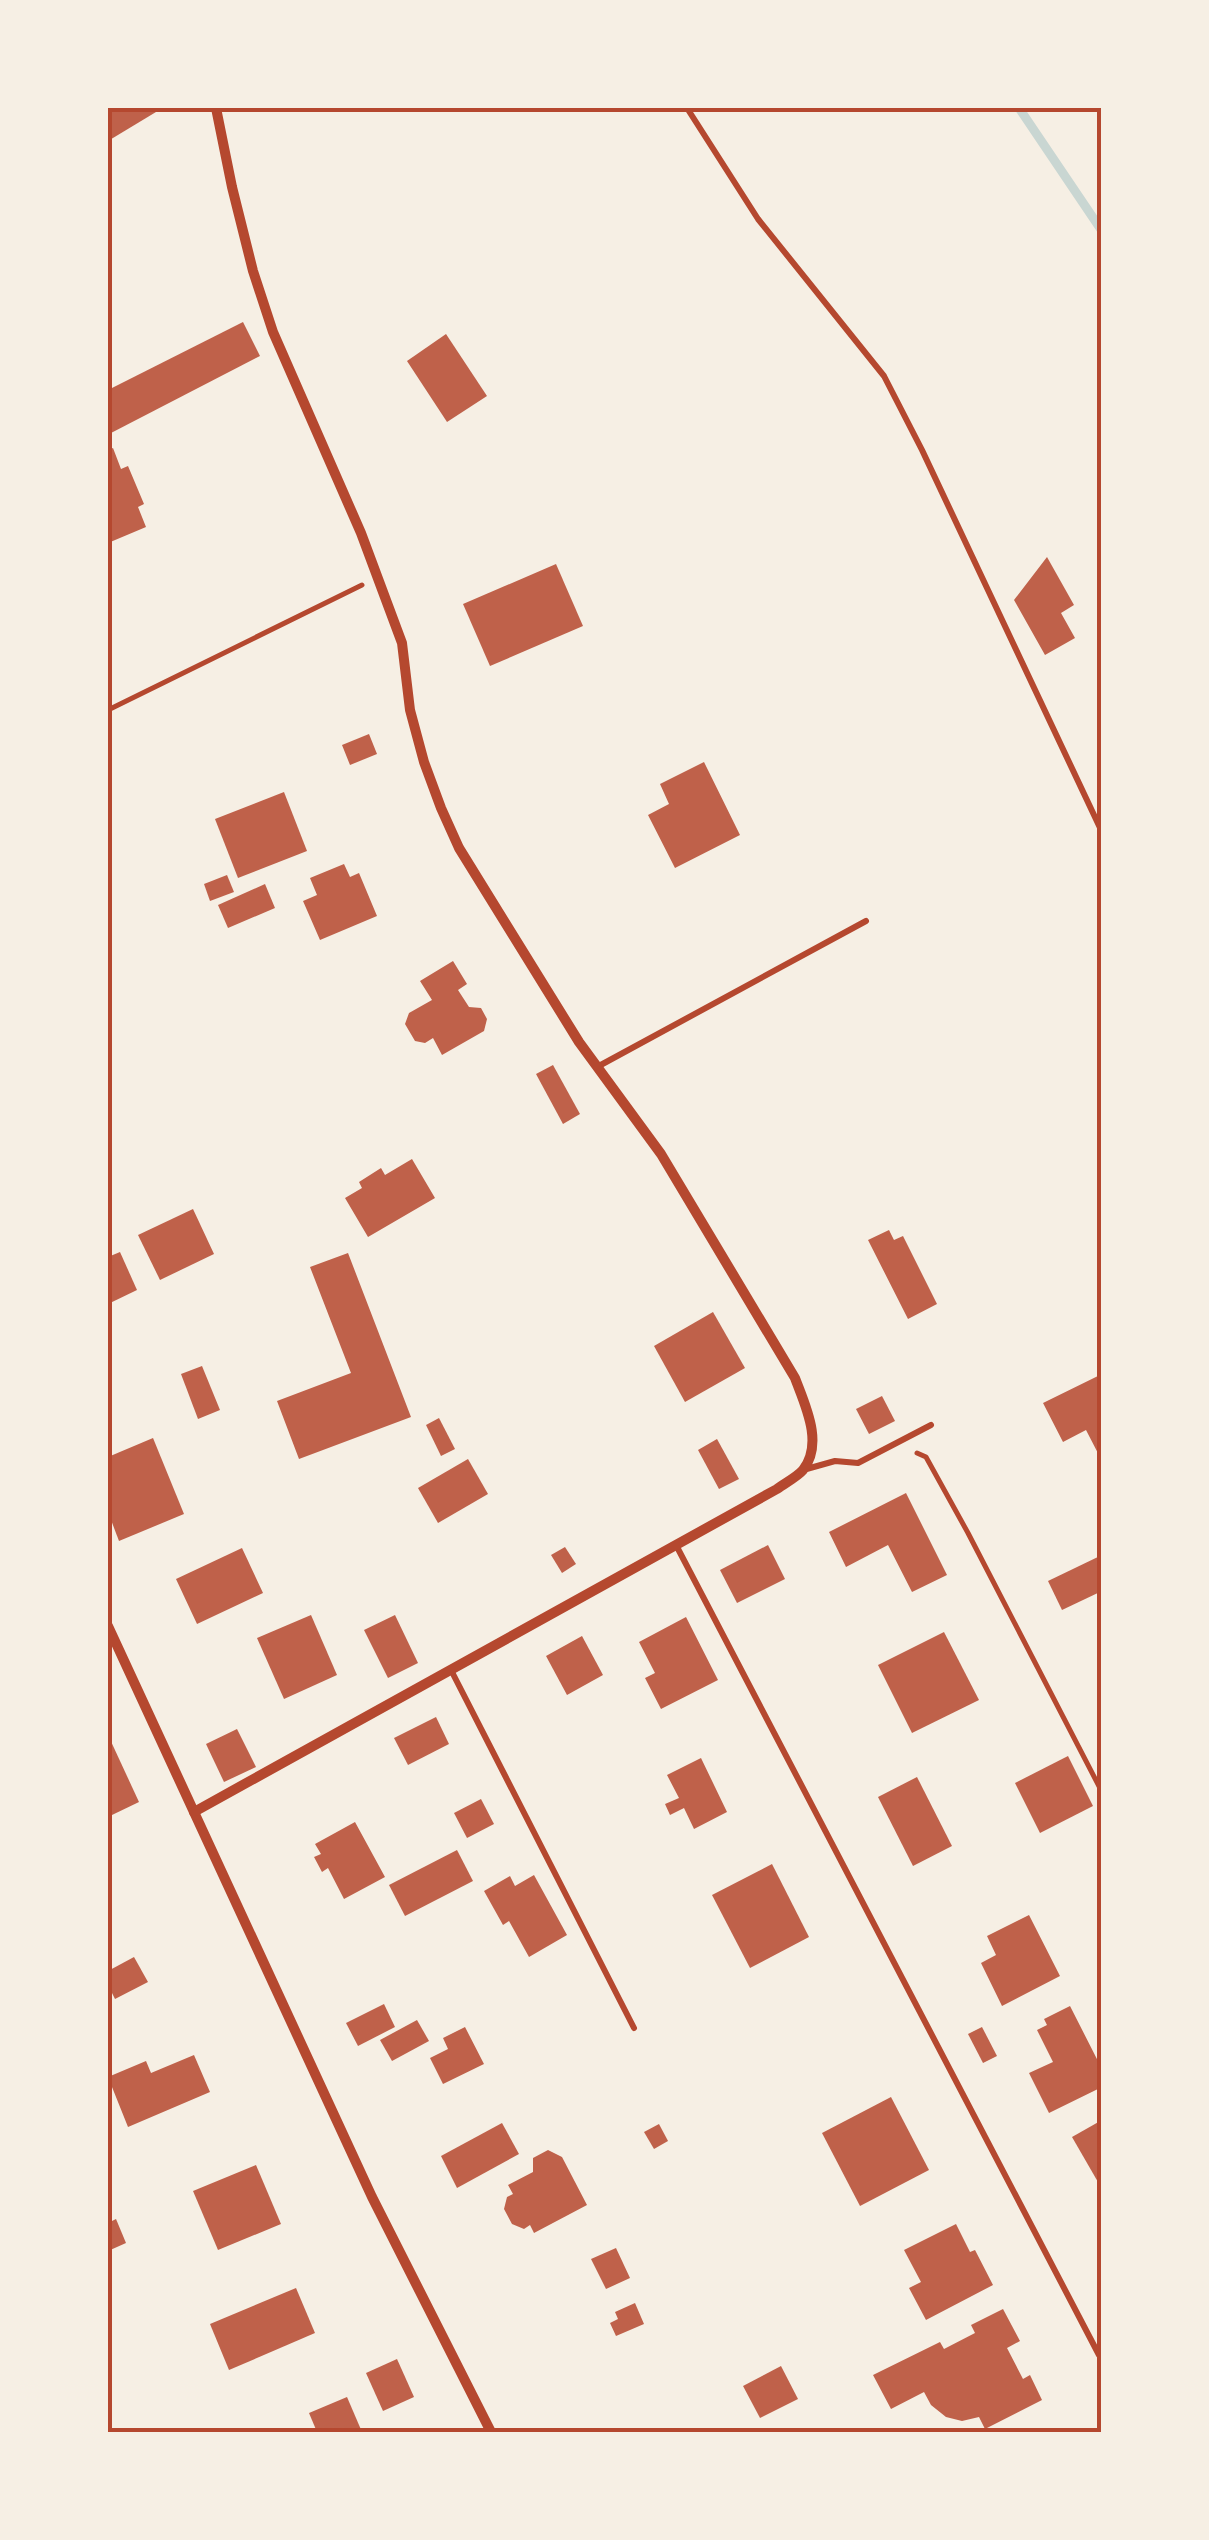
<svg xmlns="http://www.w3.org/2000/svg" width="1209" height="2540" font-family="Barlow,sans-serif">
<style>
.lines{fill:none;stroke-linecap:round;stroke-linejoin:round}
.stream{stroke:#c9d6d2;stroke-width:9}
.building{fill:#bf614a}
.path{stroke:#b5482f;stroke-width:5}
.service{stroke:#b5482f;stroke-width:6}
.minor{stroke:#b5482f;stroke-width:10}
.neatline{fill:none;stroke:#b5482f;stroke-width:4}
</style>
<rect width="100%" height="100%" fill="#f6efe4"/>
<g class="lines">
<polyline class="stream" points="1019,108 1102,231"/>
</g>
<g class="building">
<polygon points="111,108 154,108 156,112 108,141 108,110"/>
<polygon points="243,322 260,356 111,433 108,426 108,390"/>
<polygon points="446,334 487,396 447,422 407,361"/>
<polygon points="113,448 121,469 128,466 144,504 138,507 146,527 108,543 108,450"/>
<polygon points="1047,557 1074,605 1061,613 1075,638 1045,655 1014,600"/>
<polygon points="556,564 583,626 490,666 463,604"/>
<polygon points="369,734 377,754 350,765 342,745"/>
<polygon points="704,762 740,835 675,868 648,815 669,804 660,784"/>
<polygon points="284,792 307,851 238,878 215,819"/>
<polygon points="344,864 350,877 359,873 377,916 320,940 303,901 317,895 310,878"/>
<polygon points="227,875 234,892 210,901 204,884"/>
<polygon points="265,884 275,908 228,928 218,905"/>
<polygon points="453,961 467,984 458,990 469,1007 481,1008 487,1019 484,1031 442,1055 433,1038 425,1043 415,1041 405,1024 409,1013 432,1000 420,981"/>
<polygon points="553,1065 580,1114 563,1124 536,1074"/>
<polygon points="412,1159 435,1198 368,1237 345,1198 362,1188 359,1182 381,1168 385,1175"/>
<polygon points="193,1209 214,1254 160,1280 138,1235"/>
<polygon points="889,1230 894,1240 903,1236 937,1304 908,1319 868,1240"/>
<polygon points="120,1252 137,1290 108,1304 108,1257"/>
<polygon points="348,1253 411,1417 299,1459 277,1401 351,1373 310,1267"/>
<polygon points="713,1312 745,1368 685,1402 654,1346"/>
<polygon points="202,1366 220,1410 198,1419 181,1374"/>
<polygon points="1102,1374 1102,1461 1086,1430 1063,1442 1043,1403"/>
<polygon points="882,1396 895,1421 869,1434 856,1409"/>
<polygon points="439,1418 455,1449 441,1456 426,1425"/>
<polygon points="153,1438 184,1514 119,1541 108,1512 108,1457"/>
<polygon points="717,1439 739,1479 719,1489 698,1450"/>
<polygon points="468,1459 488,1494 438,1523 418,1488"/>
<polygon points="906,1493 947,1575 912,1592 888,1545 846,1567 829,1532"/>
<polygon points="768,1545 785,1579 737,1603 720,1570"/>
<polygon points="565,1547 576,1564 562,1573 551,1555"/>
<polygon points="242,1548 263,1593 197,1624 176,1579"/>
<polygon points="1102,1555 1102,1591 1062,1610 1048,1581"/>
<polygon points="311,1615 337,1675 284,1699 257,1638"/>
<polygon points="395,1615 418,1663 388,1678 364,1630"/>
<polygon points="686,1617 718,1680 661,1709 645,1678 655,1673 639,1642"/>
<polygon points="944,1632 979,1700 912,1733 878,1665"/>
<polygon points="582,1636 603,1675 567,1695 546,1656"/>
<polygon points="436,1717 449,1744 408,1765 394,1738"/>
<polygon points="237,1729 256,1767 224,1782 206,1744"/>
<polygon points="108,1735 139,1802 112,1815 108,1805"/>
<polygon points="1068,1756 1093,1806 1040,1833 1015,1783"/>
<polygon points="701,1758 727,1812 694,1829 684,1808 670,1815 665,1804 679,1798 667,1775"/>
<polygon points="917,1777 952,1846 913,1866 878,1797"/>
<polygon points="481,1799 494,1824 467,1838 454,1813"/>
<polygon points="355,1822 385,1877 344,1899 328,1868 322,1872 314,1857 321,1854 315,1844"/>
<polygon points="457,1850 473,1881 405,1916 389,1885"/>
<polygon points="772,1864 809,1937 750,1968 712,1895"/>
<polygon points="534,1875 567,1935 529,1957 509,1921 503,1925 484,1891 510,1876 515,1886"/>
<polygon points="1029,1915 1060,1976 1002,2006 981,1963 996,1955 987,1936"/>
<polygon points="134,1957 148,1982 115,1999 108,1985 108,1971"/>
<polygon points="384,2004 395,2027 358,2046 346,2023"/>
<polygon points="1070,2006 1102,2069 1102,2087 1049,2113 1029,2073 1053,2062 1037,2030 1047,2025 1044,2019"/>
<polygon points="417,2020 429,2041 392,2061 380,2040"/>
<polygon points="465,2027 484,2064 443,2084 430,2058 448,2049 443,2038"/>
<polygon points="982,2027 997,2056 983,2063 968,2034"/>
<polygon points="194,2055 210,2092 128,2127 108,2077 146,2061 151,2073"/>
<polygon points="891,2097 929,2170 860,2206 822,2133"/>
<polygon points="1102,2120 1102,2189 1072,2137"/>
<polygon points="502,2123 519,2154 457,2188 441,2156"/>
<polygon points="659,2124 668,2141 654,2149 644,2132"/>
<polygon points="548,2150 562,2157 587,2205 534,2233 530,2225 524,2229 512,2224 504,2209 507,2197 513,2194 508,2185 533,2172 533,2158"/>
<polygon points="256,2165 281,2224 218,2250 193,2191"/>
<polygon points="116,2219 126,2243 108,2251 108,2223"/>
<polygon points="956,2224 970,2252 975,2250 993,2285 926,2320 909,2288 921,2282 904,2250"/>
<polygon points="616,2248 630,2278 606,2289 591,2259"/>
<polygon points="296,2288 315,2333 229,2370 210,2324"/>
<polygon points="635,2303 644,2324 616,2336 610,2323 618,2319 615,2312"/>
<polygon points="1003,2309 1020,2341 1007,2348 1023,2379 1030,2375 1042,2400 985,2429 979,2417 962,2421 946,2417 931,2405 924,2392 891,2409 873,2375 940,2342 944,2349 975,2333 971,2325"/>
<polygon points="397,2359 414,2397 383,2411 366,2373"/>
<polygon points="781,2366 798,2399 760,2418 743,2386"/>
<polygon points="347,2397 362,2432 317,2432 309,2413"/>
</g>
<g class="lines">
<g class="path">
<polyline points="108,710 362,585"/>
<polyline points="917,1453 926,1457 968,1533 1102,1792"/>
</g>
<g class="service">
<polyline points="687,108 758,219 884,376 922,450 1102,832"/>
<polyline points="597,1067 866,921"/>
<polyline points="803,1470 835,1461 858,1463 931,1425"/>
<polyline points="676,1545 1099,2355"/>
<polyline points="451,1670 634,2028"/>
</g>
<g class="minor">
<polyline points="108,1626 372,2197 491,2432"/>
<path d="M194 1812 777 1489C785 1483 797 1477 803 1470 824 1443 805 1405 795 1378L661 1154 579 1042 459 848 441 808 424 762 410 710 402 643 361 533 273 332 253 271 232 187 216 108"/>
</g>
</g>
<rect width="1209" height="2540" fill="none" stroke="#f6efe4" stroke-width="220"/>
<rect x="110" y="110" width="989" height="2320" class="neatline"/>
</svg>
